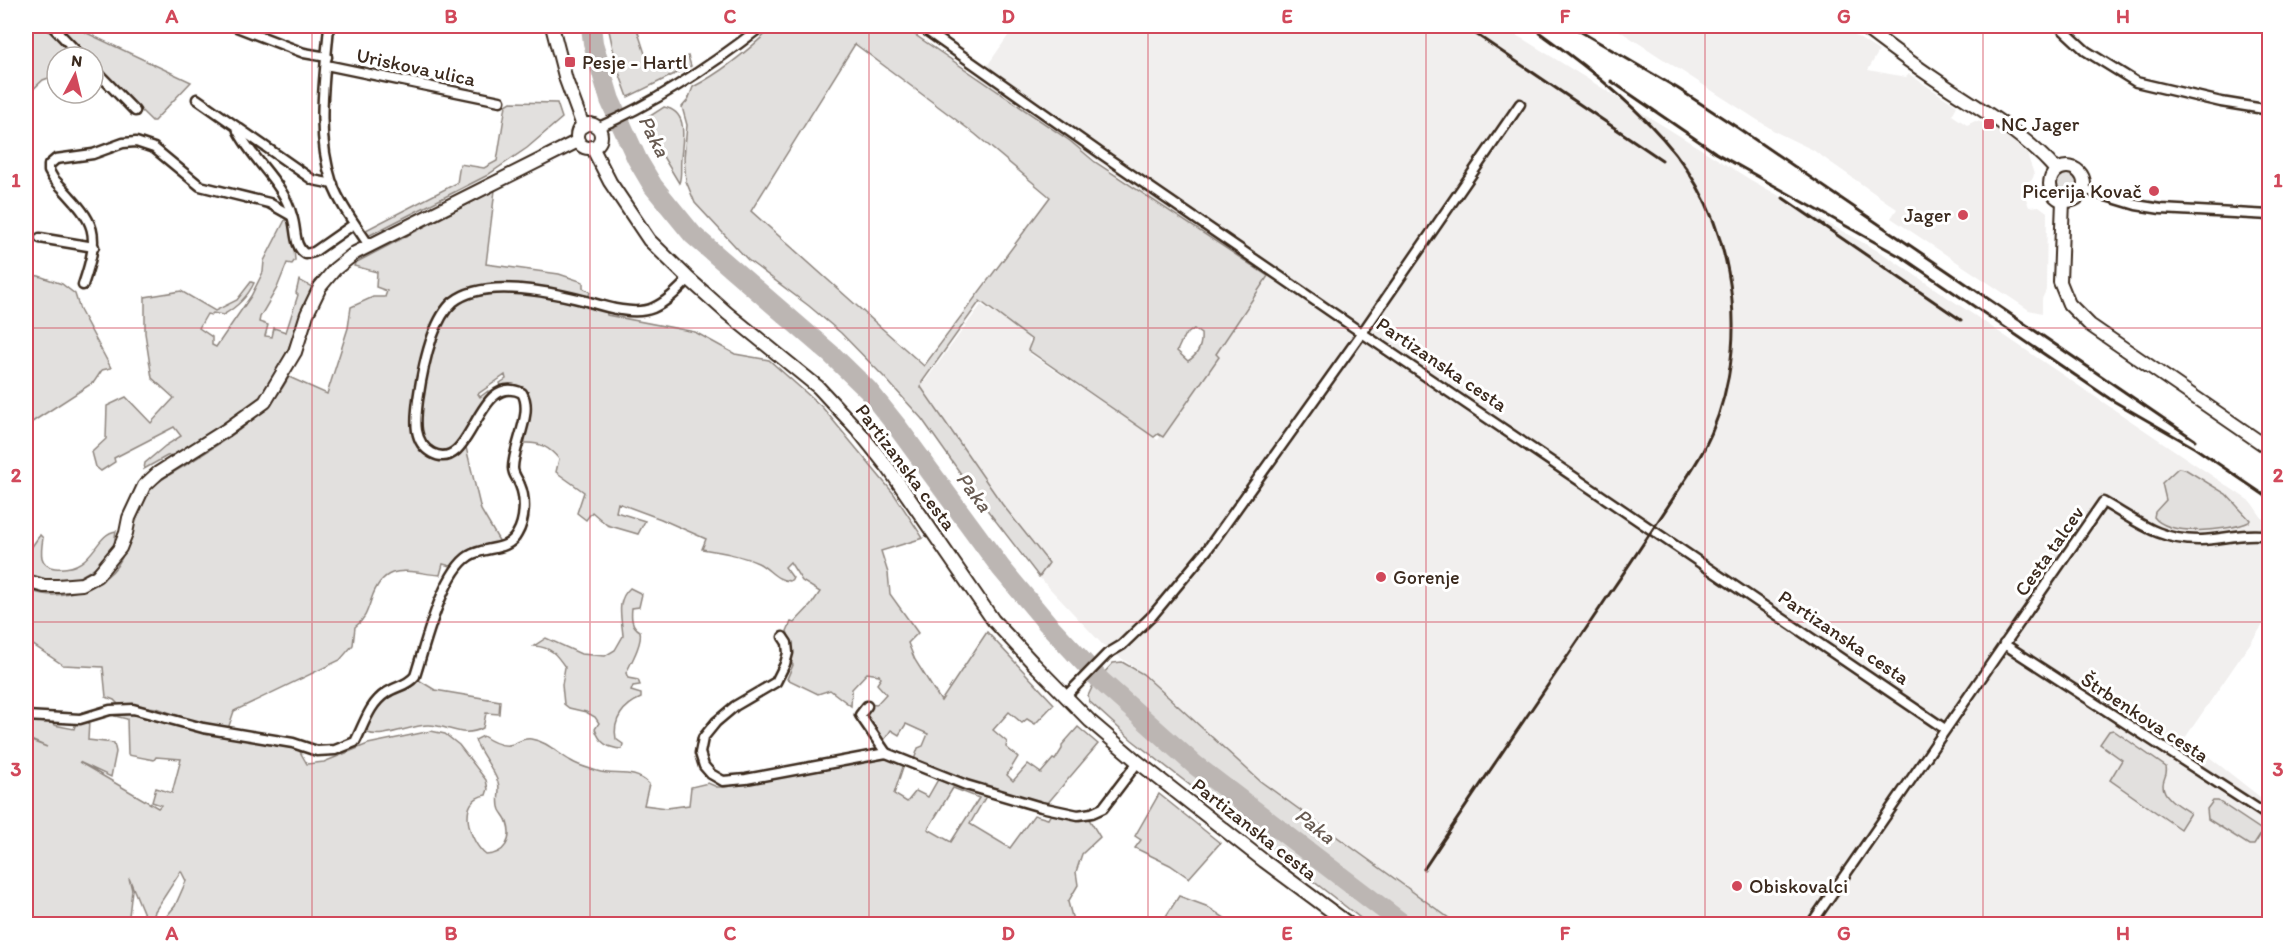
<svg xmlns="http://www.w3.org/2000/svg" width="2295" height="950" font-family="Itim,sans-serif">
<style>
.built{fill:#f1efee}
.green{fill:#e2e0de;stroke:#8e857e;stroke-width:1.5;fill-rule:evenodd}
.lines{fill:none;stroke-linecap:round;stroke-linejoin:round}
.river{stroke:#bcb6b3;stroke-width:20}
.street-casing{stroke:#3b2a1e;stroke-width:13}
.secondary-casing{stroke:#3b2a1e;stroke-width:16}
.street{stroke:#fff;stroke-width:8}
.secondary{stroke:#fff;stroke-width:12}
.rail{stroke:#3b2a1e;stroke-width:3}
.grid{fill:none;stroke:#d1495b;stroke-width:1.5;stroke-opacity:0.55}
.poi-dot{fill:#d1495b;stroke:#fff;stroke-width:2}
.labels{text-anchor:middle;stroke-width:6;stroke-linejoin:round;paint-order:stroke}
.poi-label{font-size:20px;fill:#3b2a1e;stroke:#fff;text-anchor:start}
.street-label{font-size:20px;fill:#3b2a1e;stroke:#fff}
.water-label{font-size:21px;font-style:italic;fill:#685b52;stroke:#fff}
.neatline{fill:none;stroke:#d1495b;stroke-width:2}
.grid-label{font-size:20px;text-anchor:middle;font-weight:bold;fill:#d1495b}
</style>
<rect width="100%" height="100%" fill="#fff"/>
<filter id="ink" filterUnits="userSpaceOnUse"><feTurbulence type="fractalNoise" baseFrequency=".0167" numOctaves="2"/><feDisplacementMap in="SourceGraphic" scale="12" xChannelSelector="R" yChannelSelector="G"/><feConvolveMatrix kernelMatrix="1 2 1 2 8 2 1 2 1" color-interpolation-filters="sRGB"/></filter>
<g filter="url(#ink)">
<g class="built">
<polygon points="1015,26 1499,26 1523,39 1751,180 1885,255 2251,502 2269,528 2269,616 2185,738 2269,804 2269,924 1457,924 1299,811 1260,781 1143,674 1102,644 1039,577 1049,563 1002,504 920,388 981,305 1028,334 1030,354 1158,440 1265,276 978,79"/>
<polygon points="1612,26 1840,26 1879,51 1868,70 1906,77 1909,74 1957,106 1952,115 1967,125 1975,121 1987,123 2015,142 2027,154 2034,174 2033,178 2022,187 2029,207 2039,206 2047,212 2046,290 2042,299 2042,313 2029,310 1891,218 1897,209 1813,150 1776,132"/>
</g>
<g class="green">
<polygon points="26,26 49,26 80,57 57,57 57,75 43,80 26,96"/>
<polygon points="58,26 72,26 191,82 154,121 152,121 93,63 93,57 87,57 57,27"/>
<polygon points="608,26 636,26 647,60 657,58 661,66 688,56 691,66 628,97 617,67"/>
<path d="M774 26H902L1070 141 1095 162 1268 276 1216 354 1219 357 1163 437 1158 434 1154 437 1028 350 1032 340 980 301 922 382 921 387 1002 504 1049 563 1039 577 978 498 922 419 886 379 841 333 809 306 748 260 695 203 686 181 684 158 687 125 682 107 688 100 693 87C724 71 749 50 774 26ZM855 44 975 134 1050 197 924 366 751 211ZM1194 329 1201 334C1202 346 1198 355 1188 361L1177 351 1184 336Z"/>
<polygon points="511,102 557,103 562,118 527,148 486,176 368,236 364,231 457,183 460,164 484,168 497,161 506,105"/>
<path d="M664 107C690 112 682 140 681 159 680 167 682 176 679 183L659 150 644 120Z"/>
<circle cx="2066" cy="183" r="13"/>
<path d="M495 190 486 264 559 274 583 282V288L590 292 589 296 542 287 498 286 457 296 430 338 414 433 432 457 465 443 481 510 501 544 454 567 443 564 440 575C406 572 384 561 371 600 367 612 365 619 355 627L353 645 340 660 234 711 228 729 195 722 157 708 118 704 114 700 106 697 103 667 63 665 26 640V590C32 591 37 593 43 594 61 598 85 590 100 581 138 559 122 518 148 491 157 480 174 473 186 465 215 446 247 428 271 403 278 396 284 386 289 377L327 394 348 328 351 307 373 297H385L387 291 376 287 377 272 354 266 355 263Z"/>
<path d="M285 220 289 221 292 224 295 260 292 264 287 263 277 288 260 317 259 322 268 325 265 336 272 337 274 328 286 332 298 295 296 293 299 280 314 288 285 356 262 397 244 413 183 453 167 456 144 469 145 463 165 446 181 436 174 427 114 458 115 462 101 471 96 467 92 452 106 439 107 406 126 397 151 423 174 398 152 378 145 333V297L181 291 215 311 237 300 251 282 254 283C247 298 237 307 223 315L213 313 211 315 207 314 199 328 212 337V345L216 347 251 296 263 272 264 261Z"/>
<polygon points="26,274 39,276 62,284 75,294 80,310 111,368 102,370 94,382 26,426"/>
<path d="M500 292 535 293 606 305 607 315 695 332 735 354 769 360 822 407 894 494 923 538 881 551 888 573 890 594 918 633 908 643 915 660 941 701 987 632 1054 704 1035 724 1027 719 1022 723 1009 712 993 730 1007 742 1006 747 1018 757 1007 775 1013 781 1028 764 1041 773 1053 759 1055 760 1062 749V745L1078 727 1098 744 1047 804 987 789 914 760 918 748 923 746 928 734 906 724 899 735 891 730 883 742 864 714 871 704 876 705 886 694 877 684 881 678 879 675 867 673 852 689 851 706 830 690 818 694 787 679 793 665 791 662V645L787 631 791 622 794 623 811 605 820 592 802 581 790 562 785 567 793 578 790 581C775 580 770 569 758 563 740 555 721 552 702 549L706 539 661 519 618 503 616 512 645 521 638 534 607 525 592 512 586 520 577 513 584 492 556 472 559 459C549 447 539 442 524 443L520 440 529 410 530 403 527 393 519 388H502L500 383 506 379 505 375 478 394 480 397 488 391 491 395C473 413 467 443 443 454L427 447C425 442 420 436 419 430 413 403 435 323 456 304 466 293 486 293 500 292Z"/>
<path d="M2178 468 2185 469 2226 494 2250 520 2249 522C2229 531 2169 537 2154 517L2155 512 2166 500 2162 483Z"/>
<path d="M116 531C115 535 115 541 114 545 108 562 76 583 58 583 47 583 36 579 26 577V555L40 535 43 538C41 551 38 566 55 568 94 572 94 534 116 531Z"/>
<path d="M630 588 642 594 639 607 632 608C631 617 631 626 640 631 643 642 631 663 626 673L628 678 638 680 640 685 633 686 631 691 641 694V698C624 705 612 720 616 739L623 744 622 749C607 748 600 743 595 729L599 723 595 717 586 712 569 708 564 704 562 685 565 667C556 654 551 647 534 646L546 638 581 654 605 656 615 650 623 636C622 619 615 601 630 588Z"/>
<polygon points="1122,662 1143,674 1260,781 1457,924 1409,924 1177,745 1102,675 1113,663"/>
<path d="M417 679 435 690 500 701 499 714 486 713 483 728C461 739 450 725 428 725 412 725 382 739 368 733 363 720 379 699 391 692 400 687 409 688 417 679Z"/>
<polygon points="1095,681 1170,750 1395,924 1368,924 1132,740 1090,702 1088,696"/>
<path d="M121 711 277 742 299 750 307 764 324 762 368 744 431 731 445 734 459 745 486 780 488 789 486 795C456 799 469 842 486 855 505 854 513 840 507 822 506 818 502 814 500 810 496 801 501 790 498 782 492 766 481 755 475 740L483 736C492 742 503 748 513 744 520 741 524 738 531 739 547 741 558 754 571 761 579 766 588 768 597 771 615 777 633 768 649 784L644 805 667 808 689 805 691 787 708 783 717 787H725L881 757 894 758 904 764 894 794 907 802 916 791 928 797 940 776 986 796 970 824 1010 848 1034 815 1048 819 1052 812 1089 819 1100 837 1082 854 1076 872 1078 885 1068 902 1074 924H160L175 906 186 881 181 871 155 911 153 919 157 924H148L129 878 132 890 128 924H26V739L47 747 26 738V718L49 721 54 725 74 729 76 723 89 721 88 740 114 743 116 752 111 777 79 762 158 808 161 805 152 802 156 788 172 793 181 759 156 757 154 760 128 755 127 719 115 716 117 712ZM953 788 979 798 951 842 928 829Z"/>
<path d="M2113 730 2166 767C2168 775 2163 778 2163 785 2163 798 2181 807 2190 813L2180 829 2110 780 2122 760 2100 744 2109 731Z"/>
<polygon points="1159,794 1220,843 1189,878 1170,865 1135,848 1141,840 1135,836"/>
<polygon points="2213,801 2218,801 2263,831 2254,845 2249,845 2208,819 2207,809"/>
<polygon points="1179,896 1206,906 1234,924 1161,924"/>
</g>
<g class="lines">
<polyline class="river" points="591,26 593,43 610,100 637,159 653,186 693,235 832,355 868,390 896,425 1001,568 1047,623 1101,681 1195,765 1403,924"/>
<g class="street-casing">
<g id="street">
<polyline points="52,26 82,57"/>
<polyline points="234,26 304,53 327,57"/>
<path d="M329 26C325 77 315 132 332 183 340 205 357 227 370 247"/>
<polyline points="920,26 1103,155 1362,333 1945,729"/>
<polyline points="2059,26 2086,51 2136,82 2221,102 2270,110"/>
<polyline points="326,65 500,101"/>
<polyline points="93,68 135,111"/>
<polyline points="197,99 313,180 333,184"/>
<path d="M597 128C657 102 711 66 762 26"/>
<path d="M238 131C254 162 284 183 292 216"/>
<polyline points="2083,189 2136,205 2161,209 2270,215"/>
<polyline points="40,238 94,247"/>
<path d="M83 285C103 226 93 222 53 178L49 171V165L56 159 93 154 123 143 136 142 154 148 200 186 269 203 292 216C297 229 293 247 306 254L314 252 354 224"/>
<polyline points="783,637 787,643 788,653 785,664 776,682 735,706 716,722 703,738 700,753 704,766 711,774 723,781 746,779 886,753 966,785 1041,807 1078,815 1092,813 1103,808 1138,762"/>
<polyline points="2004,644 2270,817"/>
<polyline points="1065,697 1107,654 1122,645 1152,616 1207,550 1362,333 1520,104"/>
<polyline points="867,706 860,715 886,753"/>
<path d="M26 716 80 719 110 710 133 709 203 728 293 743 317 751 335 750 355 742C364 725 369 704 386 693 396 686 407 686 415 676 425 646 442 573 469 556 484 546 508 552 517 534 525 521 526 499 520 485 518 479 513 475 513 468 513 446 534 412 522 393 476 370 473 475 432 453 412 442 416 418 418 400 422 372 431 321 453 302 484 277 551 292 586 301 606 307 634 316 653 308 667 302 679 289 689 279"/>
<path d="M1811 924 2103 502C2137 521 2159 541 2201 540 2224 539 2246 532 2270 536"/>
</g>
</g>
<g class="secondary-casing">
<g id="secondary">
<polyline points="552,26 566,80 583,126"/>
<path d="M1862 26C1885 43 1908 61 1932 77 1975 107 2021 130 2056 170"/>
<circle cx="589" cy="136" r="12"/>
<polyline points="592,147 610,182 649,240 689,279 727,313 818,387 857,429 889,469 993,620 1034,664 1090,721 1138,762 1264,861 1349,924"/>
<circle cx="2067" cy="184" r="17"/>
<polyline points="2063,200 2060,282 2069,304 2090,325 2270,449"/>
<polyline points="26,581 44,586 58,586 82,584 97,576 120,548 126,533 129,518 144,486 158,473 226,430 265,402 295,352 307,314 320,287 335,269 355,253 578,141"/>
</g>
</g>
<use href="#street" class="street"/>
<use href="#secondary" class="secondary"/>
<g class="rail">
<polyline points="1464,26 1662,160"/>
<polyline points="1571,26 1677,88 1738,128 2195,440"/>
<polyline points="1611,81 1716,153 1903,258 2110,399 2195,448 2270,499"/>
<polyline points="1783,198 1961,320"/>
<path d="M1424 869C1486 775 1550 683 1612 590 1634 558 1655 526 1676 494 1685 480 1695 466 1703 451 1752 357 1740 236 1675 153 1640 109 1585 65 1540 33"/>
</g>
</g>
</g>
<path class="grid" d="M312 26V924M590 26V924M869 26V924M1148 26V924M1426 26V924M1705 26V924M1983 26V924M26 328H2270M26 622H2270"/>
<g class="poi-dot">
<rect x="564" y="56" width="12" height="12" rx="3"/>
<rect x="1983" y="118" width="12" height="12" rx="3"/>
<circle cx="2154" cy="191" r="6"/>
<circle cx="1963" cy="215" r="6"/>
<circle cx="1381" cy="577" r="6"/>
<circle cx="1737" cy="886" r="6"/>
</g>
<g class="labels">
<g class="poi-label">
<text x="582" y="69">Pesje - Hartl</text>
<text x="2001" y="131">NC Jager</text>
<text x="2142" y="198" text-anchor="end">Picerija Kovač</text>
<text x="1951" y="222" text-anchor="end">Jager</text>
<text x="1393" y="584">Gorenje</text>
<text x="1749" y="893">Obiskovalci</text>
</g>
<g class="street-label">
<text transform="translate(416 67) rotate(12)" y="7">Uriskova ulica</text>
<text transform="translate(1442 364) rotate(34)" y="7">Partizanska cesta</text>
<text transform="translate(906 467) rotate(53)" y="7">Partizanska cesta</text>
<text transform="translate(2049 551) rotate(-55)" y="7">Cesta talcev</text>
<text transform="translate(1844 637) rotate(34)" y="7">Partizanska cesta</text>
<text transform="translate(2145 717) rotate(33)" y="7">Štrbenkova cesta</text>
<text transform="translate(1255 829) rotate(38)" y="7">Partizanska cesta</text>
</g>
<g class="water-label">
<text transform="translate(654 136) rotate(63)" y="7">Paka</text>
<text transform="translate(974 492) rotate(53)" y="7">Paka</text>
<text transform="translate(1315 826) rotate(38)" y="7">Paka</text>
</g>
</g>
<rect width="2295" height="950" fill="none" stroke="#fff" stroke-width="66"/>
<g transform="translate(75 75) rotate(7)"><circle r="28" fill="#ffffff" stroke="#b1aaa5" stroke-width="1.5"/>
<path d="M0-4.5L10 22L0 15L-10 22Z" fill="#d1495b"/>
<text y="-9" font-size="16" font-weight="bold" text-anchor="middle" fill="#3b2a1e">N</text>
</g>
<rect x="33" y="33" width="2229" height="884" class="neatline"/>
<g class="grid-label">
<text x="172" y="23">A</text>
<text x="451" y="23">B</text>
<text x="730" y="23">C</text>
<text x="1008" y="23">D</text>
<text x="1287" y="23">E</text>
<text x="1565" y="23">F</text>
<text x="1844" y="23">G</text>
<text x="2123" y="23">H</text>
<text x="16" y="187">1</text>
<text x="2278" y="187">1</text>
<text x="16" y="482">2</text>
<text x="2278" y="482">2</text>
<text x="16" y="776">3</text>
<text x="2278" y="776">3</text>
<text x="172" y="940">A</text>
<text x="451" y="940">B</text>
<text x="730" y="940">C</text>
<text x="1008" y="940">D</text>
<text x="1287" y="940">E</text>
<text x="1565" y="940">F</text>
<text x="1844" y="940">G</text>
<text x="2123" y="940">H</text>
</g>
</svg>
